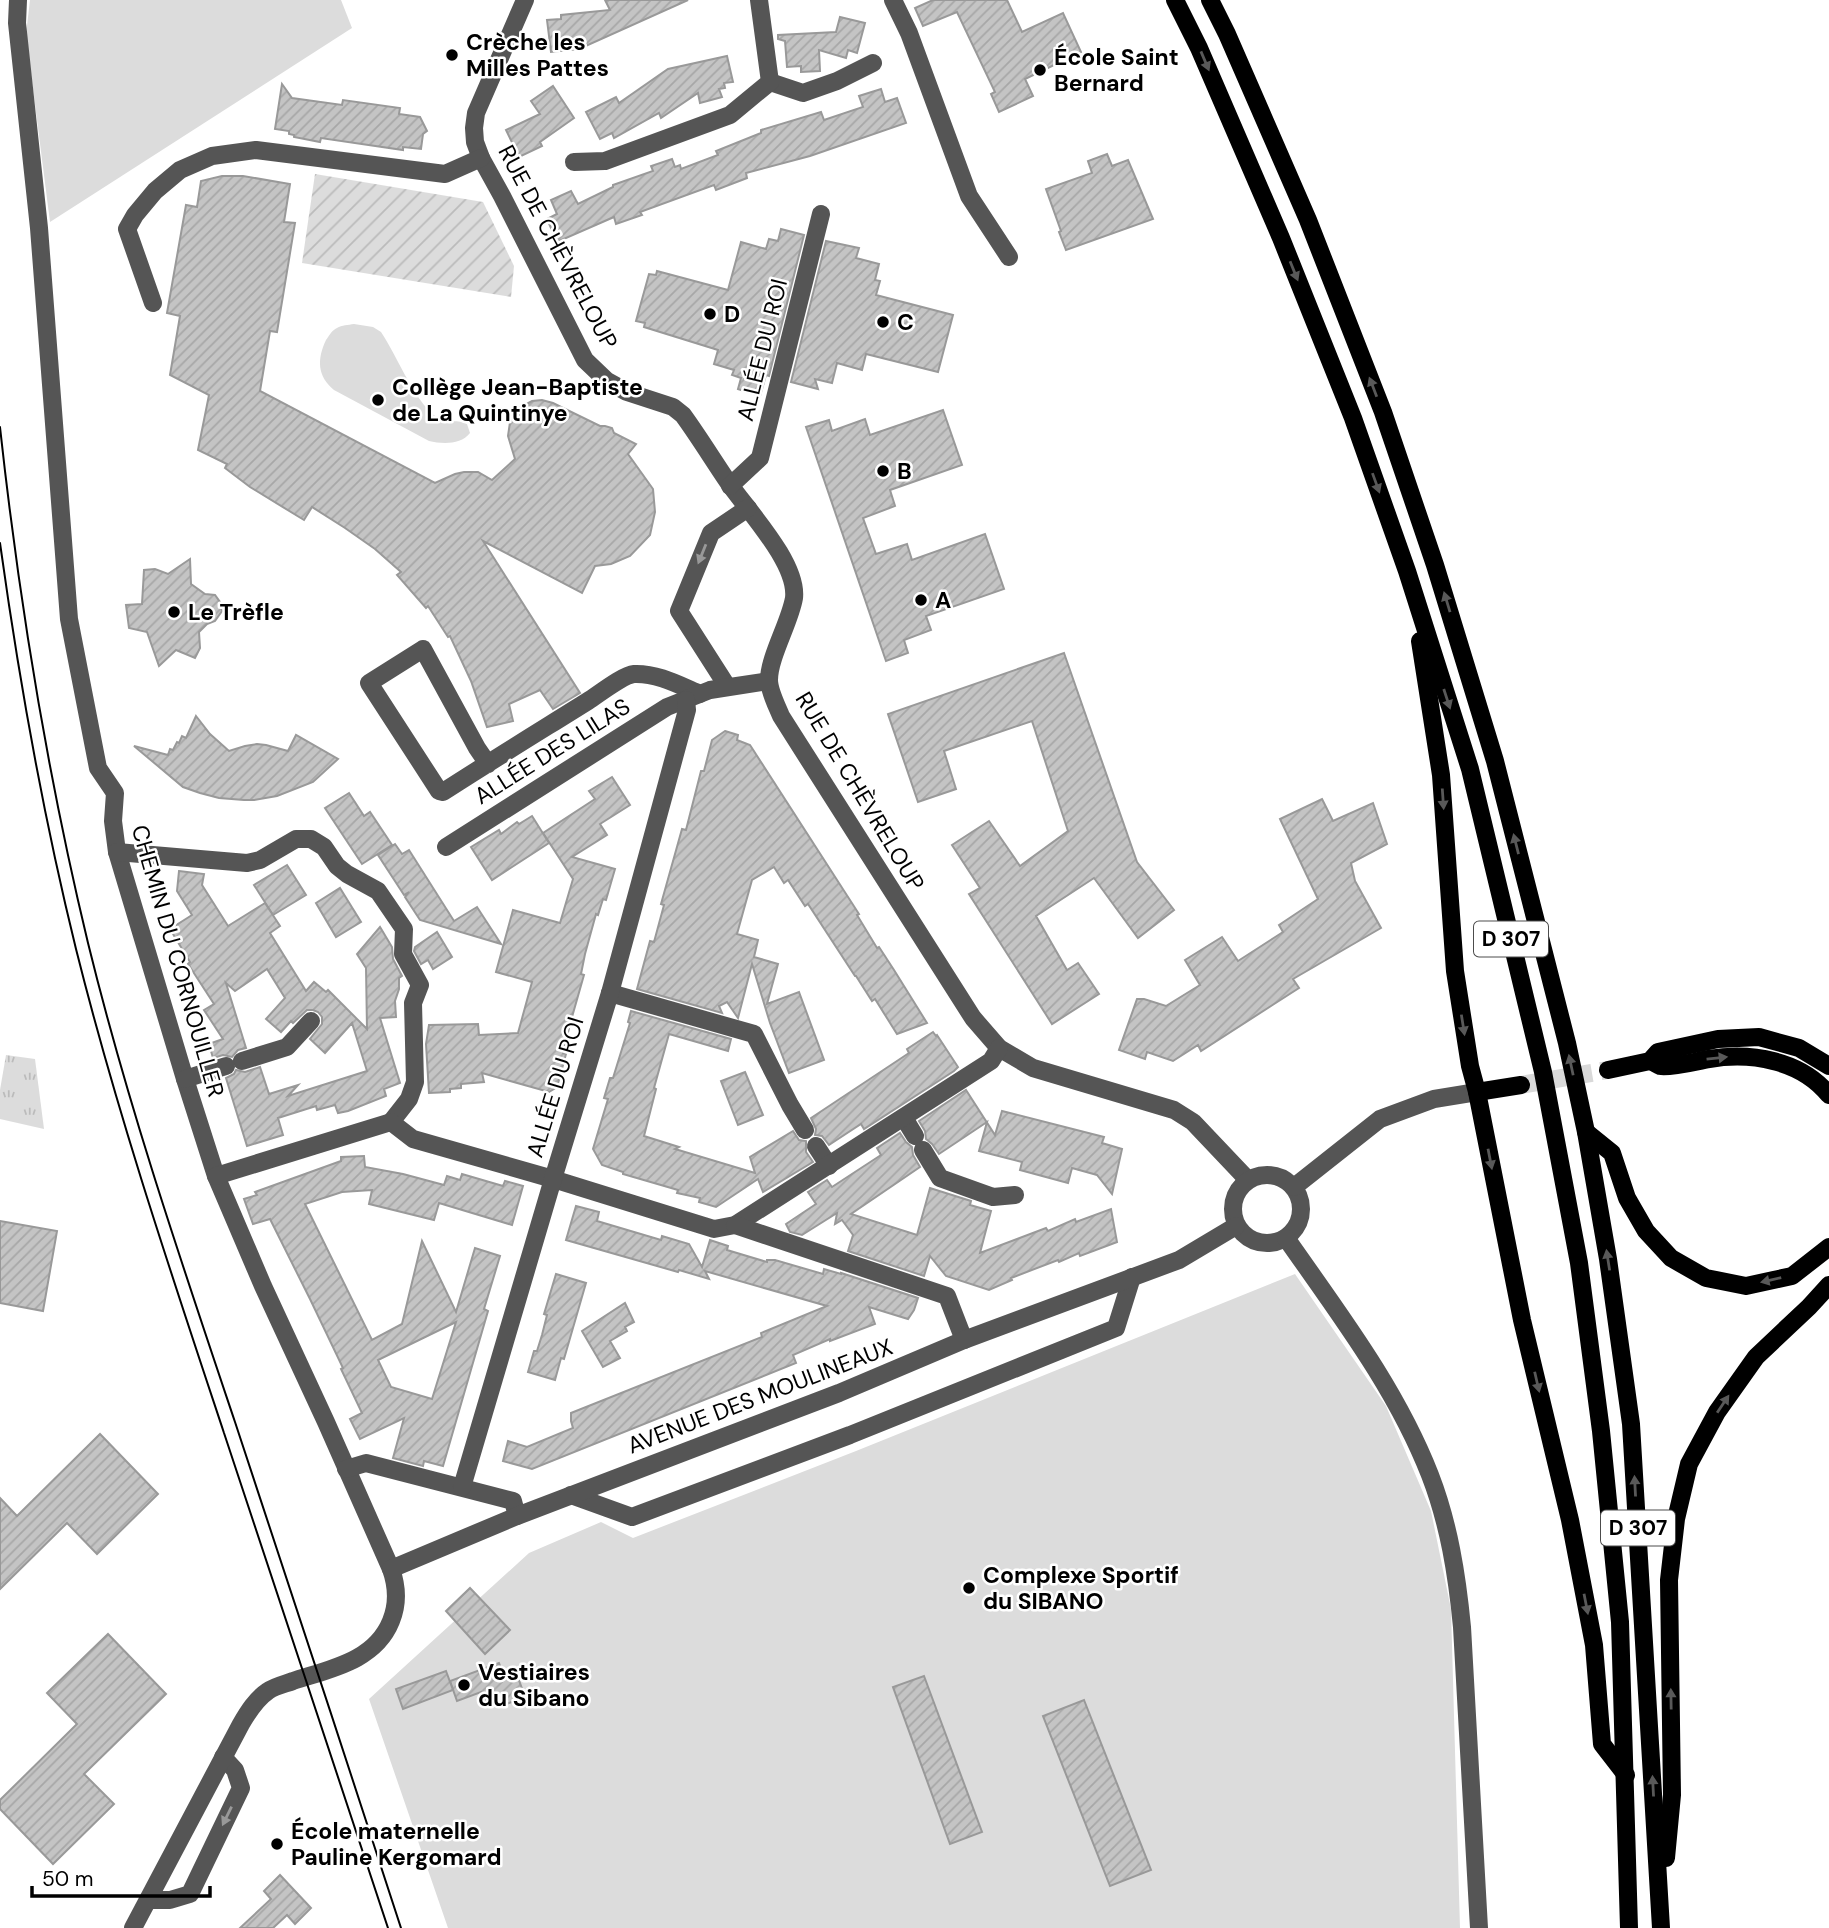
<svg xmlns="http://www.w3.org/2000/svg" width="1829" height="1928" font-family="'DM Sans',sans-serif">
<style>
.grass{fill:#dcdcdc}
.park{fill:url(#park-tufts)}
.garden{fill:url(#garden-furrows)}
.building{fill:url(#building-hatch);stroke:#999;stroke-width:2;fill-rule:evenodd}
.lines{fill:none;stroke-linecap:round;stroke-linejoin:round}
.major-tunnel{stroke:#d9d9d9;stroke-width:18;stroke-dasharray:18 9;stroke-linecap:butt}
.minor{stroke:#555;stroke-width:18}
.major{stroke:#000;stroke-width:18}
.tram{stroke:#000;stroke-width:2}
.oneway{fill:#595959}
.oneway2{fill:#999}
.poi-dot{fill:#000;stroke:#fff;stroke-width:2.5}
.labels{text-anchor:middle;stroke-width:5;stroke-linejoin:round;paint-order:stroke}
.shield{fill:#fff;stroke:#4c4c4c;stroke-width:2}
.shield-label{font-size:21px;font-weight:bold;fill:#000}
.poi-label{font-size:23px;font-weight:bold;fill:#000;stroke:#fff;text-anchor:start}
.street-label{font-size:23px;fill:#000;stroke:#fff}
</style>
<defs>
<pattern id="park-tufts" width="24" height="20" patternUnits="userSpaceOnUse" patternTransform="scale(1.75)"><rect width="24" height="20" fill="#dcdcdc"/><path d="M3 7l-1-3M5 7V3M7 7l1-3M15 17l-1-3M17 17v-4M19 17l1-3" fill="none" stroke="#bbb"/></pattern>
<pattern id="garden-furrows" width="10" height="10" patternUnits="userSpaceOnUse" patternTransform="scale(1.75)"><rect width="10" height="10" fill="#dcdcdc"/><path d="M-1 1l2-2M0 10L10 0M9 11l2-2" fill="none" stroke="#bbb"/></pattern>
<pattern id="building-hatch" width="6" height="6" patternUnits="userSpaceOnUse" patternTransform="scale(1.75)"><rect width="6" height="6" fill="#c4c4c4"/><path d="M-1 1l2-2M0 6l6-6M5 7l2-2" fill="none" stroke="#a7a7a7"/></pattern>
</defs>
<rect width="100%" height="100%" fill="#fff"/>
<g class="grass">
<polygon points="30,0 341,0 352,28 50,222 26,34"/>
<path d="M354 324 373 327 381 332C397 355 417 408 440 419 449 423 458 419 467 424L470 433C461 445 442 444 429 441L334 390C317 376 317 359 326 340 329 336 332 330 337 328 342 325 348 325 354 324Z"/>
<polygon points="1295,1274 1386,1406 1431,1511 1451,1609 1460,1928 448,1928 369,1699 529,1553 601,1522 633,1538 856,1451"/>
</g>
<polygon class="park" points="6,1055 35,1059 44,1129 0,1119 0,1090"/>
<polygon class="garden" points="315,174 483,202 514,266 511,297 302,263"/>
<g class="building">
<polygon points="605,0 688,0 579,49 551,52 547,20 561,19 561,15 610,10"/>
<polygon points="933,0 1007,0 1022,32 1063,13 1081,52 1025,79 1033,96 999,112 991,94 995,92 957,12 923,26 915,8"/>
<polygon points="840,17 865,23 857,53 848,50 846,58 819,50 820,71 801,72 801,66 787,67 785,41 778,39 778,35 836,32"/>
<polygon points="727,56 733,82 724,83 725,88 719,89 722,97 700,103 698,93 661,118 659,113 614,138 612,133 600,139 586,112 616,97 619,103 668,69"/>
<polygon points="282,84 292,98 342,105 343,100 400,108 399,114 420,117 427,131 423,134 421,149 403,147 403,150 321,138 320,142 294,137 294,135 289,134 289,131 275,129"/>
<polygon points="553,86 574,118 540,142 542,146 519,157 506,130 540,114 531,101"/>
<polygon points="881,89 885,102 897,98 906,123 810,156 746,173 747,178 716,190 714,185 640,212 642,215 616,224 614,217 557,242 547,219 557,214 551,200 571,191 578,204 613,187 613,185 653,171 651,166 672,159 675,167 680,165 681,169 718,155 716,151 761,133 761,130 821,112 824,120 863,107 859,96"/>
<polygon points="1107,154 1112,166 1128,160 1153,219 1066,250 1059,232 1061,231 1046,189 1092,173 1088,161"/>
<polygon points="222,176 243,176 290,184 284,222 295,223 277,332 270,331 260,391 435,483 455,474 464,472 478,472 492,480 515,459 508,436 510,422 519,408 532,401 542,400 553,403 600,426 605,426 612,428 614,433 636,444 628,454 653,489 655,512 650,535 630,556 611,564 595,566 582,593 483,541 580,693 553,709 540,690 509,704 513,721 487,727 471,681 450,636 448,637 428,606 426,608 397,575 401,572 375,549 345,528 312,507 304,520 250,487 225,468 227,464 198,450 209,395 170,375 180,316 167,313 186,205 197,207 201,181"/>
<polygon points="781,229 804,235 769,376 766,375 760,396 738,389 741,378 732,375 734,370 714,364 718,350 644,327 645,323 636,321 649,274 656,275 657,271 728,290 741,242 766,249 769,239 778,241"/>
<polygon points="826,241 859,248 856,258 879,264 875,280 880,281 876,295 953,315 938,372 866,354 862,370 837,363 832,383 815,379 818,389 791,382"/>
<polygon points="943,410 962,465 890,490 895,506 863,518 876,554 907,544 912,560 985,534 1004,589 926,616 931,630 904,640 908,653 886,661 806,427 829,420 832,431 865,419 870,435"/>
<polygon points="190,559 191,584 205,594 215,595 220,602 222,611 215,621 207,624 199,632 200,648 195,658 176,650 159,666 147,632 129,628 126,605 142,604 144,570 155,569 168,574"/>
<polygon points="1064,653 1137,862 1174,910 1138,938 1094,878 1036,916 1067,970 1078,963 1099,994 1052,1024 969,894 980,888 952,845 989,821 1020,866 1068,831 1032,721 944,751 956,789 918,802 888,714"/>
<polygon points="196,716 210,734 229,751 245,746 257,744 266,745 288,751 296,735 338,759 313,782 277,796 254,800 244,800 219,798 200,793 183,787 134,746 168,755 170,749 173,750 177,742 179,743 182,736 186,738"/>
<polygon points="725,731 738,735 737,740 750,745 859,914 857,915 877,948 879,947 894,970 927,1023 897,1034 875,999 872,1001 856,976 855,976 808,904 805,906 788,880 784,883 774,867 752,880 737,934 758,940 754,957 778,964 767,1004 799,992 824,1060 789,1073 770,1023 752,964 738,1018 727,1002 719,1006 722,1013 637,989 650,941 654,942 664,905 661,904 682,829 686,830 701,771 704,771 712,740"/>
<polygon points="612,777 630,805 600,824 607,835 572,857 615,869 606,900 603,899 598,915 596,914 585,954 581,974 584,975 570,1024 563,1053 566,1054 557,1087 549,1092 482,1073 484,1082 461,1084 461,1088 450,1089 450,1092 429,1093 426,1044 429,1025 478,1024 479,1035 518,1033 532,982 496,972 513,910 560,923 573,879 543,833 595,799 589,791"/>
<polygon points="349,793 364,816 370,812 392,845 362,864 325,808"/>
<polygon points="1322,799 1333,821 1373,803 1387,844 1351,863 1355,881 1381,928 1293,979 1299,988 1201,1051 1198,1045 1173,1061 1147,1052 1145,1059 1119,1050 1137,999 1144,999 1166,1006 1200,985 1185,960 1222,937 1238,961 1283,932 1279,925 1318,899 1280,819"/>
<polygon points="532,816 549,843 492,880 471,847 499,830 501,834 517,822 519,824"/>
<polygon points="395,844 402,854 409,850 454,921 477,907 501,944 420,920 405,897 409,892 404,895 378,855"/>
<polygon points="287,865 306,895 273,915 254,885"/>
<polygon points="179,871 204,874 202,885 228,926 265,903 280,926 270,933 306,991 314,982 326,992 328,990 367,1029 366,968 357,954 380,927 392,947 393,959 402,976 399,978 399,989 395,1001 396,1017 380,1018 400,1083 384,1089 386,1096 348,1111 338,1113 335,1105 317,1110 316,1106 278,1118 283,1135 247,1146 226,1078 234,1074 236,1070 245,1072 260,1067 269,1094 298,1085 288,1096 367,1071 352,1023 325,1053 310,1039 322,1024 322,1017 318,1012 313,1010 307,1010 293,1023 291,1021 281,1032 266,1019 285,998 267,969 235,991 226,983 246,1048 238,1050 232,1057 223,1055 213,1058 209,1044 223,1039 204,1010 214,1004 188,964 190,962 170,929 192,915 177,891"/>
<polygon points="340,888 361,922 336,937 316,903"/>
<polygon points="437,932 452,957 433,969 428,960 421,964 414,951 415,947"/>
<polygon points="631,1011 731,1039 728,1051 669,1034 654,1088 656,1089 644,1136 679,1147 675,1149 755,1173 750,1157 793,1131 799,1140 806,1141 806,1152 813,1162 763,1192 758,1179 716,1207 699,1202 700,1198 677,1193 678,1190 623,1174 623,1172 602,1165 593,1149 608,1099 604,1098 610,1078 613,1078 630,1023 628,1022"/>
<polygon points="933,1032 936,1036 937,1035 958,1067 954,1071 864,1129 861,1124 829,1145 822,1136 815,1135 816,1129 811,1118 909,1053 907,1049"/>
<polygon points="745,1072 763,1115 738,1125 721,1081"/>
<polygon points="966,1090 995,1135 1002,1111 1104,1137 1102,1143 1122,1149 1112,1194 1097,1175 1072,1168 1068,1183 1020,1170 1022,1162 979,1151 987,1122 939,1154 932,1144 926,1139 925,1131 919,1121"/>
<polygon points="900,1133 906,1142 912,1147 913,1155 920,1167 851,1214 917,1235 930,1188 971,1201 970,1205 991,1211 980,1253 1046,1228 1048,1231 1075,1219 1076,1222 1111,1209 1117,1242 1080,1256 1079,1253 1059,1262 1058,1260 1011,1278 1012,1280 989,1290 946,1276 930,1256 924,1276 848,1251 853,1235 842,1220 835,1224 837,1213 802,1235 790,1232 786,1224 816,1204 808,1192 827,1180 832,1187 881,1155 877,1148"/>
<path d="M364 1156 365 1167 403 1174 444 1185 447 1176 460 1180 462 1174 503 1186 505 1181 523 1186 512 1225 439 1203 434 1220 369 1204 372 1190 342 1192 305 1204 372 1340 402 1324 422 1241 456 1312 475 1248 500 1256 484 1309 488 1311 443 1466 424 1461 423 1466 393 1458 404 1418 360 1439 350 1419 362 1413 341 1369 343 1368 310 1299 270 1219 253 1224 244 1199 257 1195 255 1192 341 1161V1157ZM456 1322 432 1399 391 1387 378 1360Z"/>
<polygon points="576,1206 599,1212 597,1221 661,1240 662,1236 689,1244 702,1267 710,1240 728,1246 727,1250 767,1262 767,1260 775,1260 823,1274 824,1269 841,1274 841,1273 918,1298 914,1310 908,1319 869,1307 875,1324 830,1341 830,1339 793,1355 796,1363 532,1469 503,1461 508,1441 527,1447 573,1428 571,1421 571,1413 762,1337 761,1333 827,1306 705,1271 709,1279 679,1270 678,1272 566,1240"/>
<polygon points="0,1221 57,1231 43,1311 0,1303"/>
<polygon points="556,1274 586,1283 564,1359 561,1358 555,1380 528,1372 534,1351 537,1351 542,1335 547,1315 544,1314"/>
<polygon points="625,1303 634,1322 625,1327 627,1331 610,1341 620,1358 603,1367 582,1331"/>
<polygon points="100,1434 158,1494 97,1554 67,1523 0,1589 0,1498 17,1516"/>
<polygon points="470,1588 510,1630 485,1654 446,1611"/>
<polygon points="108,1634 166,1694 84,1774 114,1804 53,1864 0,1809 0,1800 77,1724 47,1693"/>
<polygon points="499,1663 504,1676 516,1672 525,1697 501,1706 498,1700 485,1704 481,1692 457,1701 450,1681"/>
<polygon points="446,1671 453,1690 403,1709 396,1689"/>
<polygon points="924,1676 982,1832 950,1844 893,1687"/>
<polygon points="1084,1700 1151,1870 1110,1886 1043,1716"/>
<polygon points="280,1875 311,1908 295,1924 287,1915 273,1928 240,1928 271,1899 264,1891"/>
</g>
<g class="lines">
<polyline class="major-tunnel" points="1521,1085 1608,1070"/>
<g class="minor">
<polyline points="18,0 17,23 39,228 69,619 98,768 115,793 113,821 117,852 185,1079 216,1176 263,1286 326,1422 391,1569"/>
<path d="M525 0 476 113 474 128 475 142 481 158 502 196 585 360 607 381 627 392 673 407 683 415C699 437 713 460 728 482 747 510 798 563 794 598 790 622 769 657 769 680 769 691 777 706 781 716L973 1018 999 1048 1033 1068 1174 1110 1193 1122 1248 1180"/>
<polyline points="893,0 909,33 969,196 1009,257"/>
<polyline points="770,82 803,93 837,81 873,63"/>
<polyline points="574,162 605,161 730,115 770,82 759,0"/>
<polyline points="153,303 127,229 135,215 155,191 180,170 212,156 256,150 445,174 481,158"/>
<polyline points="730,486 760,458 821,214"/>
<polyline points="727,686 679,611 711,533 748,508"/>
<path d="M488 764 477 748 423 649 369 683 439 791 443 792C491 761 540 731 588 701 599 694 623 675 634 674 657 673 679 685 700 694"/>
<polyline points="446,847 667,707 710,690 769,681"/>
<polyline points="117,852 247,863 260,860 296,839 311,839 324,847 337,866 347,874 378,891 404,929 403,954 420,985 413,1003 415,1082 409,1099 391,1122"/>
<polyline points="610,993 754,1034 790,1105 805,1130"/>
<polyline points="242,1061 287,1047 311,1021"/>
<polyline points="185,1079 226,1066"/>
<polyline points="904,1118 915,1136"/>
<polyline points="816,1146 829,1166"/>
<polyline points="923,1150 940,1178 993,1197 1015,1195"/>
<circle cx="1267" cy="1209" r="34"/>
<polyline points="216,1176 391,1122 413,1139 553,1179 714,1229 735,1225 991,1061 999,1048"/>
<polyline points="1294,1187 1380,1119 1434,1099 1477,1092"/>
<polyline points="735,1225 947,1296 964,1340"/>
<path d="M1286 1238C1339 1314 1396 1388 1430 1475 1449 1524 1457 1575 1462 1627L1479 1928"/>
<polyline points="346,1469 366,1463 513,1501 517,1516"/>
<polyline points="462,1487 553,1179 610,993 687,710 686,700"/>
<polyline points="571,1495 632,1517 850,1435 1116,1328 1132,1277"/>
<polyline points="148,1900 170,1900 190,1894 241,1788 235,1770 223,1757"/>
<path d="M133 1928 241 1724C248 1712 256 1699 268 1691 275 1686 285 1684 293 1681 330 1669 375 1661 391 1621 398 1604 397 1586 391 1569L517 1516 839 1393 964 1340 1179 1260 1236 1226"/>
</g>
<g class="major">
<polyline points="1175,0 1199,48 1281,238 1353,418 1407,571 1470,769 1543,1072 1579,1263 1601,1431 1620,1622 1629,1928"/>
<polyline points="1210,0 1227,34 1308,220 1383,412 1435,565 1495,761 1567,1043 1586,1132 1608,1259 1631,1424 1661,1928"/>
<polyline points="1420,641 1441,775 1455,971 1470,1066 1477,1092 1522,1320 1570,1520 1594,1645 1602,1744 1626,1775"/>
<path d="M1650 1061C1654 1062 1657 1065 1660 1066 1671 1068 1697 1061 1709 1059 1751 1052 1801 1060 1829 1095"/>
<polyline points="1608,1070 1650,1061 1658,1052 1718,1039 1759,1037 1799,1048 1829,1066"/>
<polyline points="1477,1092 1521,1085"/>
<polyline points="1586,1132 1612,1153 1627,1198 1646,1231 1671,1258 1706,1278 1746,1286 1792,1276 1829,1247"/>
<polyline points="1666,1858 1672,1795 1669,1580 1676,1519 1689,1464 1717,1412 1756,1357 1809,1307 1829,1285"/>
</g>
<g class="tram">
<path d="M0 427C19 601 47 773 88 943 128 1106 182 1264 235 1422 291 1591 346 1759 401 1928"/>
<path d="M0 543C19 680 43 815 76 949 117 1113 171 1273 224 1433 279 1598 334 1763 388 1928"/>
</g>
</g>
<defs><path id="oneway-solid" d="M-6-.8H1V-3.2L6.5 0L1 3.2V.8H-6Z" transform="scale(1.75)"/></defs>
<g class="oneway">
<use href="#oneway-solid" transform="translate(1205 61) rotate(67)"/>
<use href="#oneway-solid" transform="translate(1294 271) rotate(68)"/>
<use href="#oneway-solid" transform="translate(1373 387) rotate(-111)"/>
<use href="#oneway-solid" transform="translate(1376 483) rotate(70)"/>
<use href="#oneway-solid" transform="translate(1447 602) rotate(-107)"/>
<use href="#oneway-solid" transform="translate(1447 699) rotate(72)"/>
<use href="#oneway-solid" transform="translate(1443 799) rotate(86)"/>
<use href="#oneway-solid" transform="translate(1516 844) rotate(-104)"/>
<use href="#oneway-solid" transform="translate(1463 1025) rotate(81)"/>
<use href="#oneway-solid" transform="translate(1717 1058) rotate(-6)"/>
<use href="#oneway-solid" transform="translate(1571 1065) rotate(-102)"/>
<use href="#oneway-solid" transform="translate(1490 1159) rotate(79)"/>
<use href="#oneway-solid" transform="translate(1608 1260) rotate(-99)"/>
<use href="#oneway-solid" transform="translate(1771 1280) rotate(167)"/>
<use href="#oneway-solid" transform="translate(1537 1382) rotate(77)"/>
<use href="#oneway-solid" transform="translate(1723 1404) rotate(-56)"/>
<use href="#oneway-solid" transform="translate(1635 1486) rotate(-93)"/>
<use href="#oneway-solid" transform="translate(1586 1604) rotate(79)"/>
<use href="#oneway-solid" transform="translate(1671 1699) rotate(-91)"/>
<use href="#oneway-solid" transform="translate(1653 1786) rotate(-93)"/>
</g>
<g class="oneway2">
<use href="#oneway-solid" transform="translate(702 554) rotate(112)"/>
<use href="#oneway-solid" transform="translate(227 1816) rotate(116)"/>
</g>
<g class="poi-dot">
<circle cx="452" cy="55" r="7"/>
<circle cx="1040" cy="70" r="7"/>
<circle cx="710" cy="314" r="7"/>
<circle cx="883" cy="322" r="7"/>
<circle cx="378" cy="400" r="7"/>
<circle cx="883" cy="471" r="7"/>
<circle cx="921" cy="600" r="7"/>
<circle cx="174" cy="612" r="7"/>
<circle cx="969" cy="1588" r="7"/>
<circle cx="464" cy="1685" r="7"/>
<circle cx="277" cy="1844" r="7"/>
</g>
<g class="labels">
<g class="shield">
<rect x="1474" y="921.5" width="74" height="35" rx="5"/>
<rect x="1601" y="1510.5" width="74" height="35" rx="5"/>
</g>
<g class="shield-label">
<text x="1511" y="946">D 307</text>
<text x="1638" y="1535">D 307</text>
</g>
<g class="poi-label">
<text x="466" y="50">Crèche les<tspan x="466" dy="26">Milles Pattes</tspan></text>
<text x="1054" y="65">École Saint<tspan x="1054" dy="26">Bernard</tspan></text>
<text x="724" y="322">D</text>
<text x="897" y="330">C</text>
<text x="392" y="395">Collège Jean-Baptiste<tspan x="392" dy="26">de La Quintinye</tspan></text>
<text x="897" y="479">B</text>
<text x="935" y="608">A</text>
<text x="188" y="620">Le Trèfle</text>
<text x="983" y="1583">Complexe Sportif<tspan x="983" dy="26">du SIBANO</tspan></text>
<text x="478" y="1680">Vestiaires<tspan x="478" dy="26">du Sibano</tspan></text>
<text x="291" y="1839">École maternelle<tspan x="291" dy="26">Pauline Kergomard</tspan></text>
</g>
<g class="street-label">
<text transform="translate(558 247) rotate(62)" y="8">RUE DE CHÈVRELOUP</text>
<text transform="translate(762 350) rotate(-76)" y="8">ALLÉE DU ROI</text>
<text transform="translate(552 751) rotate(-32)" y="8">ALLÉE DES LILAS</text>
<text transform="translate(860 791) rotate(59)" y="8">RUE DE CHÈVRELOUP</text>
<text transform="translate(178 961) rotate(74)" y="8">CHEMIN DU CORNOUILLER</text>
<text transform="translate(555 1087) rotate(-73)" y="8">ALLÉE DU ROI</text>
<text transform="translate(760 1396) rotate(-21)" y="8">AVENUE DES MOULINEAUX</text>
</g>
</g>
<path d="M32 1886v10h178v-10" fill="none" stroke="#000000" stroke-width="3.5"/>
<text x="42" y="1886" font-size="21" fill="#000000" stroke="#ffffff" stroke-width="5" paint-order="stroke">50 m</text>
</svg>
